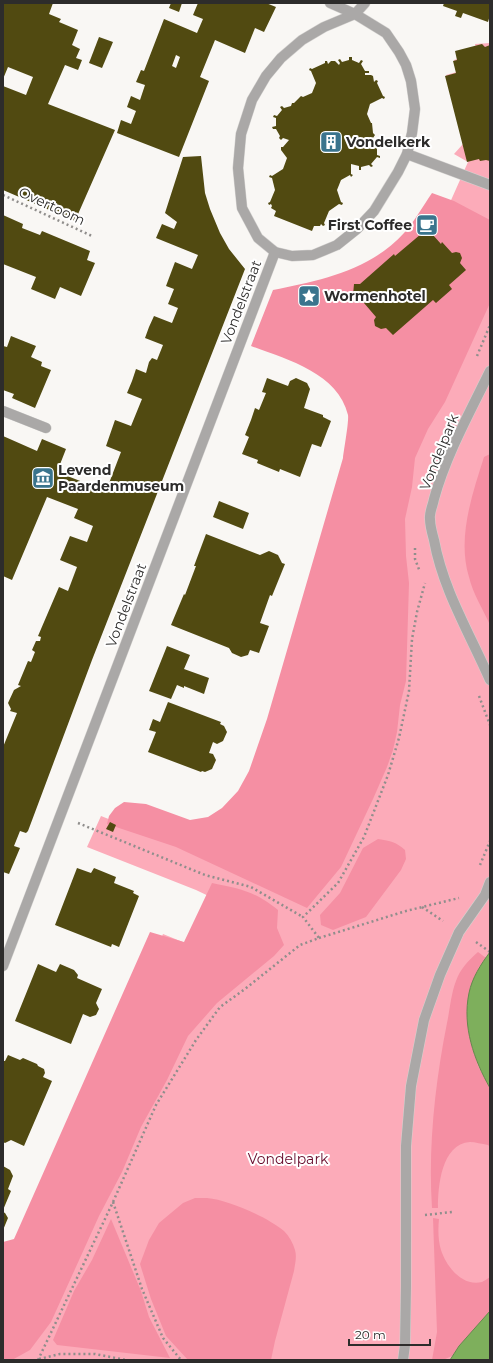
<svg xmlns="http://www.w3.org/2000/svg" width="493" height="1363" font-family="Montserrat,sans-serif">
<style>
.green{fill:#fcabb9}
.forest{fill:#f58fa3}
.water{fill:#7eaf5c;stroke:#66884d}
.building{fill:#514a11;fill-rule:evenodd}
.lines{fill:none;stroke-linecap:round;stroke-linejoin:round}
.service-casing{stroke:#d4d2d0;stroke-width:11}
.pedestrian-casing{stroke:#d4d2d0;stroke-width:11}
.minor-casing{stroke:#d4d2d0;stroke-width:11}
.path{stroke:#908e8c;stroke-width:2.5;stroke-dasharray:2 3;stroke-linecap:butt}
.service{stroke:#aaa8a7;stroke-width:10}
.pedestrian{stroke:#aaa8a7;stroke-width:10}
.minor{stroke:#aaa8a7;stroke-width:10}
.labels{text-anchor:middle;stroke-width:4;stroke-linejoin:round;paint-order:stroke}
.poi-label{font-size:14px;font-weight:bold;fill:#2d2c2b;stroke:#fff;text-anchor:start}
.street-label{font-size:14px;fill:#2d2c2b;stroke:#fff}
.park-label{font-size:14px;fill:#670b2b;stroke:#fff}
</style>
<rect width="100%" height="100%" fill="#f9f7f4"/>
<g class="green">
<polygon points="490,43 490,269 448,207 468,162 454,154 463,144 446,75 457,72 454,60 477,53 475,44"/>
<polygon points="490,278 490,1360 3,1360 3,1251 28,1260 163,934 200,949 219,901 196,890 87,847 101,816 197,854 233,828"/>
</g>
<g class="forest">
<path d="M432 193 454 201 490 220V303L445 402 428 429 415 458 412 487 405 519 406 556 409 583 406 681 400 705 397 732 393 750 387 767 373 799 341 867 307 908 176 847 107 824 109 816 115 808 124 802 146 804 190 820 208 817 222 808 238 791 249 771 267 719 343 458C344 449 349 422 348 415 338 373 286 359 251 346L273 290C319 281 371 270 404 233 414 222 423 206 432 193Z"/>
<path d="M490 454V625C483 609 473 594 469 577 457 538 472 495 484 457Z"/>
<path d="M378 839C391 841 396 842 405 850L406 859 401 870 366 917 333 930 321 925 320 915 340 893 363 848Z"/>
<path d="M212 883C241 889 254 891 278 910L277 928 284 945 274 956 217 1003 188 1036 167 1080 141 1127 122 1172 99 1216 51 1322 30 1350 12 1360H3V1242L14 1239 150 932 184 942Z"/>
<path d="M478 952 486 958 479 967 469 993 468 1014 469 1034 472 1047 478 1066 490 1088V1147L488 1145C482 1144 475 1142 470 1142 441 1144 438 1187 438 1208H432C428 1148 435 1083 447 1023 450 1009 451 994 456 981 460 969 469 960 478 952Z"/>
<path d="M195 1198C199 1198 203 1198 207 1198 229 1200 267 1217 284 1231 289 1236 293 1243 295 1250 297 1257 295 1264 294 1271L275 1341 271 1360H188L166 1336 151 1299 140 1264 149 1240 159 1223 183 1203Z"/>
<path d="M433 1218 439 1219C438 1229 438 1240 441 1250 446 1266 462 1287 482 1282 484 1281 487 1279 490 1277V1311L459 1346 452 1356 443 1360H432L437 1332Z"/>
<polygon points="111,1219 141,1291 149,1317 170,1358 57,1345 53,1340 74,1291 92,1260"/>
</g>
<g class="water">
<path d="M490 952V1088C474 1060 462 1026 469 993 472 978 481 964 490 952Z"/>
<polygon points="490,1311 490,1360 450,1360 459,1346"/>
</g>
<g class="building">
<polygon points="3,3 53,3 49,14 61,19 59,22 78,30 72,45 80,49 76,58 82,60 78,70 65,65 48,104 115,130 75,221 3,190 3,86 26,95 33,77 8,67 3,79"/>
<polygon points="171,3 182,3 179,12 169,8"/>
<path d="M198 3H266L276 7 264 32 255 28 245 53 215 40 200 77 209 81 179 157 117 133 121 120 131 124 136 111 127 107 131 96 140 100 145 85 136 82 141 70 144 71 164 19 197 33 203 19 193 15ZM176 55 180 57 176 68 172 66Z"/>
<polygon points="444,3 490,3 490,15 488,22 463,13 461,18 455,16 457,11 443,6"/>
<polygon points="99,37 113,42 102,68 89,63"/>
<polygon points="482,44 485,47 490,45 490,161 486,160 480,161 479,159 467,162 445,76 456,73 453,61 457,60 455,51"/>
<polygon points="349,57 352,57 352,60 359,63 361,60 363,61 361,64 365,71 369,71 369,73 365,73 365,75 371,75 373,76 374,82 376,80 378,81 377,83 383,96 385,97 384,99 382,98 370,104 367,114 371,123 372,123 373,133 375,135 373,138 377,144 380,144 381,146 377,147 377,155 380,156 380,158 377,157 371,164 373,166 371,167 369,165 361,167 361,170 359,170 359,166 351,164 351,174 353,175 351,177 350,175 341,180 337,190 341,202 343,203 342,205 339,204 329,211 324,223 325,225 323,226 321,224 320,226 314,226 312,231 274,216 276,211 271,208 272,206 271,204 269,205 268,203 270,202 275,190 272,178 269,177 270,175 272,176 283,169 287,158 281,150 281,147 283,147 289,140 283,138 281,140 279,138 280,136 276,129 273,129 272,127 276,126 276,118 273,117 274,115 277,116 282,110 280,107 282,106 284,108 291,106 292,103 294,103 301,96 303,97 312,93 316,83 311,71 309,70 310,68 312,69 325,63 325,61 327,61 328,64 331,61 335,61 339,65 340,63 338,60 340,59 342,62 349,60"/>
<polygon points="201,156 205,193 210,209 220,233 229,249 245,269 92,660 28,831 26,833 20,831 14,846 20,848 9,874 3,872 3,747 17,713 10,711 11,709 8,703 14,690 21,686 18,685 28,661 31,662 35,652 32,650 36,641 40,641 41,637 38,636 59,587 68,591 77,567 60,560 70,536 87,542 93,526 74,518 78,509 47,497 12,580 3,576 3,436 37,451 42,439 66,449 57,472 106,491 121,452 106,446 115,420 131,426 142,399 127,393 132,381 136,369 146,373 149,362 152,358 157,360 163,345 145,338 149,327 154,316 172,323 178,308 168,304 174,289 166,286 175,262 192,269 198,255 156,238 162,224 174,229 177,222 165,213 183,157"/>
<polygon points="3,215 23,224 22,228 40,235 42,231 90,251 87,260 95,263 81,296 60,287 55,299 31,289 36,277 3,264"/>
<polygon points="422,228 434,229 433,235 441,244 442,242 452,253 456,252 460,253 462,258 460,263 466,270 449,285 452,289 436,303 433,300 393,335 386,328 381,329 375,326 374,320 376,317 358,296 353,295 354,284 360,284 394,254 395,256 421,234"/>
<polygon points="11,336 36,346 31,357 42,362 41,366 51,370 35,408 12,398 14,394 3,390 3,346 7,347"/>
<polygon points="267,378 288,386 290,381 296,378 307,383 310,389 304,408 323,415 323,417 331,421 321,447 312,444 300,477 280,469 279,472 257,463 258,460 242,454 249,437 245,435 251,420 255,408 259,410 266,393 262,392"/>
<polygon points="219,501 249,513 243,529 213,517"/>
<polygon points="206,534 260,555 269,551 278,555 282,563 285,564 272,596 270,595 260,623 269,626 259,653 250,650 248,655 241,657 232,653 229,648 171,625 184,594 185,595 196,566 194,566"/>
<polygon points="167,646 190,655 184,669 209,678 204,694 184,686 184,688 177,685 171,699 149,691"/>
<polygon points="168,702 221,722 220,724 224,726 227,732 223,741 217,744 213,742 209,753 213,754 216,760 212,769 205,772 202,771 201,772 148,752 156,732 149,730 153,719 160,722"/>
<polygon points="110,822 116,825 113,832 106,829"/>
<polygon points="77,868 91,873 94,868 116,877 114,883 134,891 133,893 139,896 119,947 112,944 111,947 55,925"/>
<polygon points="38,964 56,972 60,964 74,970 78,975 77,978 102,989 96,1003 99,1009 96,1015 90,1017 83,1014 71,1044 15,1021"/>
<polygon points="8,1055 20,1060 23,1058 37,1064 38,1066 44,1069 45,1073 43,1077 52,1081 24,1146 11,1140 5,1143 3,1142 3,1061 5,1061"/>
<polygon points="3,1166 10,1170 13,1176 8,1189 11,1191 3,1210"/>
<polygon points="3,1212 5,1213 8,1218 3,1230"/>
</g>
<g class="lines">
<g class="service-casing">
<polyline id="service" points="3,411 46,428"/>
</g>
<g class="pedestrian-casing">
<g id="pedestrian">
<polyline points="407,154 490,185"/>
<path d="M490 371C470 412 446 455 434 499 433 505 429 513 430 519 430 526 432 533 434 540 443 590 470 634 490 680"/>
<polyline points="403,1360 405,1345 406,1287 406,1146 411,1086 424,1020 440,975 459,932 485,895 490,882"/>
</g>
</g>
<g class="minor-casing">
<g id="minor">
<polyline points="330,3 355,14 386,33 399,52 406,65 411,81 415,109 412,133 407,154 398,172 374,211 357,229 337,245 313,255 292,256 275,252 258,238 242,208 238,168 241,134 252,100 266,76 281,58 302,40 324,27 355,14 365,3"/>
<polyline points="3,966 275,252"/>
</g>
</g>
<g class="path">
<polyline points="3,195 92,236"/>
<polyline points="477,356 490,325"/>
<polyline points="415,548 415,559 420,572"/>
<polyline points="479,696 490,725"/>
<polyline points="78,823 205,875 251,887 303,917"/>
<polyline points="480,865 490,841"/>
<polyline points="422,907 443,921"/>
<polyline points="319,938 406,911 459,898"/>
<polyline points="476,942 490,952"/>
<polyline points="113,1202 142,1289 163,1338 181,1360"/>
<polyline points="425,1215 452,1212"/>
<polyline points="39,1359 60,1354 95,1354 126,1360"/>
<polyline points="38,1360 113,1202 156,1105 196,1040 220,1007 245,989 300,945 319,938 303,917 338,883 364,837 388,775 399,738 409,691 412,639 417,612 425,583"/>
</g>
<use href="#service" class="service"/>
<use href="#pedestrian" class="pedestrian"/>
<use href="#minor" class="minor"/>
</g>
<defs>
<g id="building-square" transform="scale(1.15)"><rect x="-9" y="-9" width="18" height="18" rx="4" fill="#3a748d" stroke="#fff"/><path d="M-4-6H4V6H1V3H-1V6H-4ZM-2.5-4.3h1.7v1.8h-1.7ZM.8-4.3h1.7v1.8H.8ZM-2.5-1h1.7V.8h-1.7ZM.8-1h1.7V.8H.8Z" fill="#fff"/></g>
<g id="cafe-square" transform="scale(1.15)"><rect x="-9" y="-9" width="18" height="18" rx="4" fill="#3a748d" stroke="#fff"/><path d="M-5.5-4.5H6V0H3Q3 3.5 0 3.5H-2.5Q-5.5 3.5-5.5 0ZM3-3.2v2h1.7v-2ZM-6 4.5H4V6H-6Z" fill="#fff"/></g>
<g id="sight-square" transform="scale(1.15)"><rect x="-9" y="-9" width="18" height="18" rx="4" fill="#3a748d" stroke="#fff"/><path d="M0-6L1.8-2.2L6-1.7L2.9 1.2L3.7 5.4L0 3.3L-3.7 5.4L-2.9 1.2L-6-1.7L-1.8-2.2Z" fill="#fff"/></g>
<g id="museum-square" transform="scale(1.15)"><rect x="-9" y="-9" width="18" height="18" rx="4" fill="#3a748d" stroke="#fff"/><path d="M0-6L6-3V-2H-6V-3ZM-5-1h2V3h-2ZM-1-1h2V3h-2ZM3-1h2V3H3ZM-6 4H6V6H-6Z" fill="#fff"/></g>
</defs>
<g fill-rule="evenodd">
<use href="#building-square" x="331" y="142"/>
<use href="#cafe-square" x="427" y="225"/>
<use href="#sight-square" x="309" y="296"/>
<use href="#museum-square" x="43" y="478"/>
</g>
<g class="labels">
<g class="poi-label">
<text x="346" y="147">Vondelkerk</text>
<text x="412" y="230" text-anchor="end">First Coffee</text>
<text x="324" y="301">Wormenhotel</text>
<text x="58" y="475">Levend<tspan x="58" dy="16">Paardenmuseum</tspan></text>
</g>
<g class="street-label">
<text transform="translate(52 206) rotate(25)" y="5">Overtoom</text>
<text transform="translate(241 302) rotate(-69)" y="5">Vondelstraat</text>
<text transform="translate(439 452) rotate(-68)" y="5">Vondelpark</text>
<text transform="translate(126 605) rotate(-69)" y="5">Vondelstraat</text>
</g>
<g class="park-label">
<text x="288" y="1164">Vondelpark</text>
</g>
</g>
<rect width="493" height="1363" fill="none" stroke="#2d2c2b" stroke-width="8"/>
<path d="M349 1339v6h81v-6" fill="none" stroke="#2d2c2b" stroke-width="2"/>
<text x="355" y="1339" font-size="12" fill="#2d2c2b" stroke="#ffffff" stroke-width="3" paint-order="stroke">20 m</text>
</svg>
